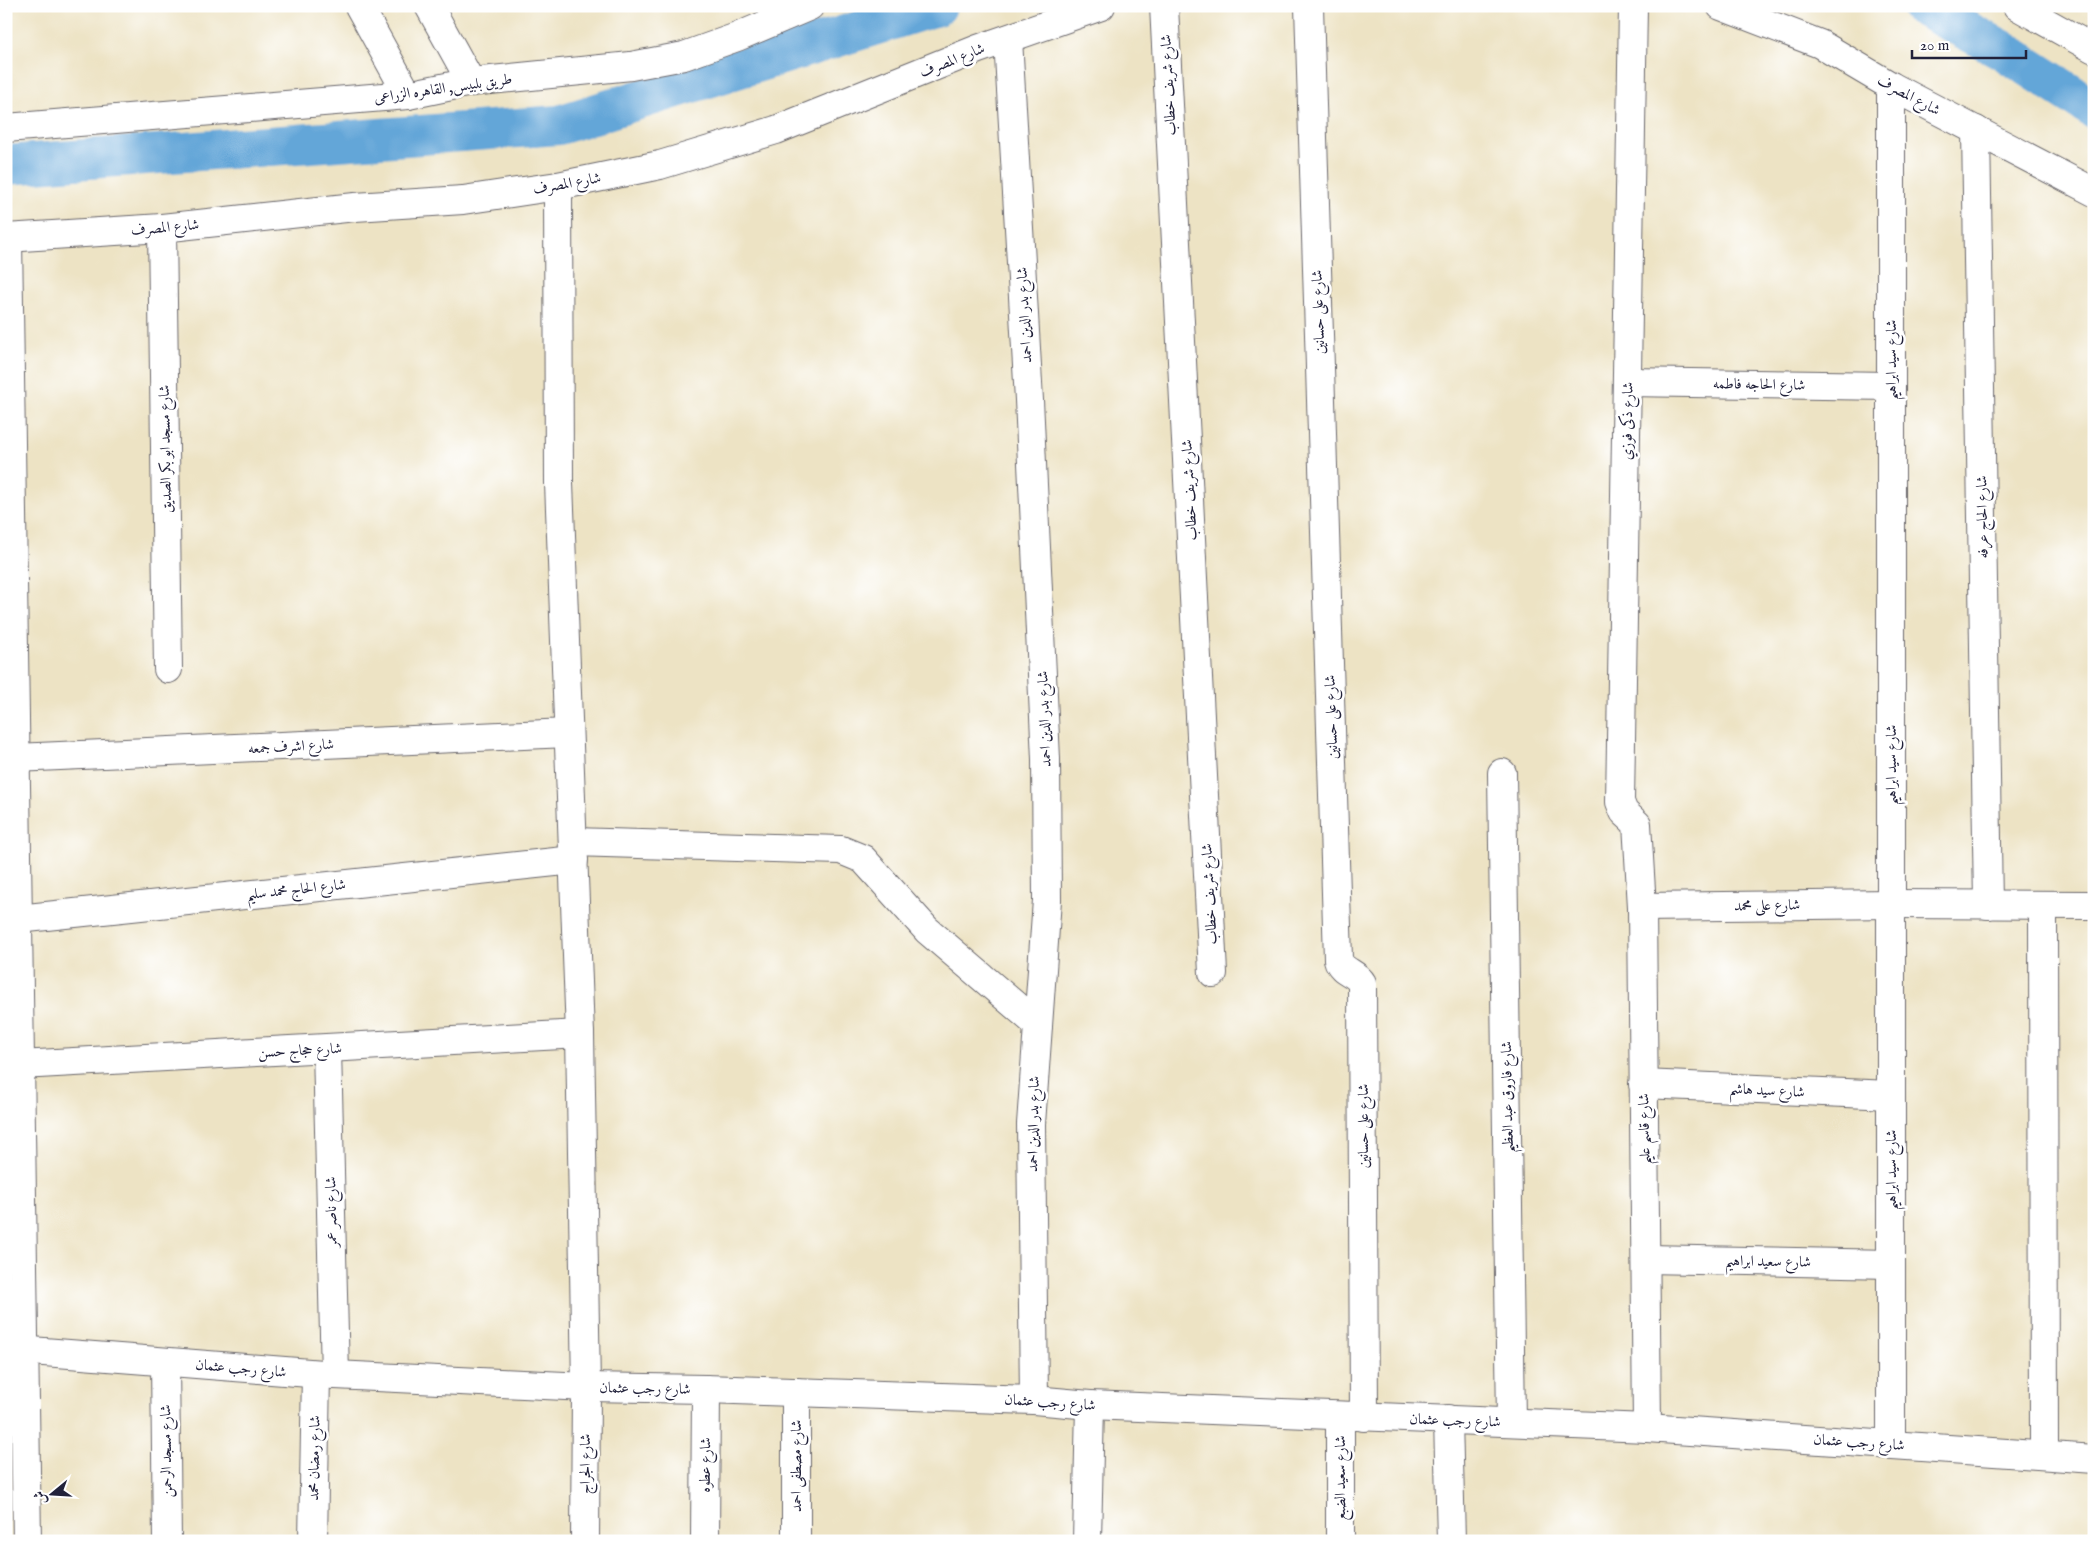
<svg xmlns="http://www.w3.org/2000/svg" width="2100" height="1547" font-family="'IM FELL English',Amiri,serif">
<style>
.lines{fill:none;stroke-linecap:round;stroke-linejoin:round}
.canal{stroke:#63a6d8;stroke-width:40}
.street-casing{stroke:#69666b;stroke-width:30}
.street{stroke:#fff;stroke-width:28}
.labels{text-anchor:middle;stroke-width:5;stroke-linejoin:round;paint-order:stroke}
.street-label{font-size:15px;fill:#22223b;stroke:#fff}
</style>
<rect width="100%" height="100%" fill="#fff"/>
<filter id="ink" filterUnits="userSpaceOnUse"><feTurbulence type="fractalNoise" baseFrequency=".02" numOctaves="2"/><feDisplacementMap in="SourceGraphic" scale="10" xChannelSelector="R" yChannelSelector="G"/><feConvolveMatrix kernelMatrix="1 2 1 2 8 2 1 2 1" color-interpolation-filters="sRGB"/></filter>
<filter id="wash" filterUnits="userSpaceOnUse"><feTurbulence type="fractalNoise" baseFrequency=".0096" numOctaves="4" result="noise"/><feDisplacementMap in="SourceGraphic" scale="20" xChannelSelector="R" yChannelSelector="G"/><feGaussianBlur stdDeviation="1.12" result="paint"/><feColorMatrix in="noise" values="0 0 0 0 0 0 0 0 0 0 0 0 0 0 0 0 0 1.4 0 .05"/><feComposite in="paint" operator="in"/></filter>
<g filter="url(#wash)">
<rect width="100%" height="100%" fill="#ede3c4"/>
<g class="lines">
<g class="canal">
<polyline points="1921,6 2001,49 2094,109"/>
<polyline points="6,165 559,125 937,6"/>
</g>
</g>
</g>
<g filter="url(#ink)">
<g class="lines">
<g class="street-casing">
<g id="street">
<polyline points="359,6 408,95"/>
<polyline points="429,6 471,82"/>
<polyline points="1164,6 1213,973"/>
<path d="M1309 6 1338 959C1341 972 1356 972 1362 983L1364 1417"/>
<polyline points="1633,6 1620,802 1624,812 1637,824 1642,907 1647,1428"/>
<polyline points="1721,6 1820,44 1891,86 2094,192"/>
<polyline points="2017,6 2094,49"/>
<polyline points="1008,39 1029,400 1046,759 1047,900 1031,1124 1034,1400"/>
<polyline points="1891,86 1891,1444"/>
<polyline points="6,128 408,95 471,82 631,66 684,56 737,37 810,6"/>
<polyline points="1976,130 1988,905"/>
<polyline points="558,186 559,483 580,1034 586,1387 585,1541"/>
<polyline points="162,228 168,669"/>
<polyline points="6,238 162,228 355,207 463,200 558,186 660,165 776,130 978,49 1101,6"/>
<polyline points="8,238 27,1541"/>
<polyline points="1627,382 1891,386"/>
<polyline points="16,758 567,733"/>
<polyline points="1502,773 1511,1422"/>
<polyline points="573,842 841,850 863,859 927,930 1038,1025"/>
<polyline points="2043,905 2044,1455"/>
<polyline points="1642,907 1891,904 2094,905"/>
<polyline points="18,919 574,860"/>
<polyline points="327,1049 335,1375"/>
<polyline points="20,1065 580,1034"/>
<polyline points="1643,1084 1891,1095"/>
<polyline points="1646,1259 1891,1264"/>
<polyline points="6,1349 335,1375 586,1387 706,1389 1034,1400 1090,1405 1647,1428 2094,1459"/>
<polyline points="165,1362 167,1541"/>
<polyline points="1448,1419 1451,1541"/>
<polyline points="313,1541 316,1374"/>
<polyline points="705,1541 706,1389"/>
<polyline points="796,1541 796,1392"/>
<polyline points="1087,1541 1090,1405"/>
<polyline points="1340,1541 1340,1416"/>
</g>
</g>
<use href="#street" class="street"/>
</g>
</g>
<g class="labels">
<g class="street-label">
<text transform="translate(952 60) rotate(-22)" y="5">شارع المصرف</text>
<text transform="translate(1168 85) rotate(-93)" y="5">شارع شريف خطاب</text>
<text transform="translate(443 88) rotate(-8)" y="5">طريق بلبيس, القاهره الزراعى</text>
<text transform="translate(1909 95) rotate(28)" y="5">شارع المصرف</text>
<text transform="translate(567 183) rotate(-10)" y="5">شارع المصرف</text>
<text transform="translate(165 227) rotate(-5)" y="5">شارع المصرف</text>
<text transform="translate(1318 312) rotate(-92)" y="5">شارع على حسانين</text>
<text transform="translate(1024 315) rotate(-93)" y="5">شارع بدر الدين احمد</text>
<text transform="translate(1891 360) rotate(-90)" y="5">شارع سيد ابراهيم</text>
<text transform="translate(1759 384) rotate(1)" y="5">شارع الحاجه فاطمه</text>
<text transform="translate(1627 421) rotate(-89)" y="5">شارع ذكى فوزي</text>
<text transform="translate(165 449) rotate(-91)" y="5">شارع مسجد ابو بكر الصديق</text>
<text transform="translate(1189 490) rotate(-93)" y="5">شارع شريف خطاب</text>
<text transform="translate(1982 517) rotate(-91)" y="5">شارع الحاج عرفه</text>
<text transform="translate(1331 717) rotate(-92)" y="5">شارع على حسانين</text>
<text transform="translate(1044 719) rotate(-92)" y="5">شارع بدر الدين احمد</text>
<text transform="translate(291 746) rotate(-3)" y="5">شارع اشرف جمعه</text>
<text transform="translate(1891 765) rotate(-90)" y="5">شارع سيد ابراهيم</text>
<text transform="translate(296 889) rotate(-6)" y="5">شارع الحاج محمد سليم</text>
<text transform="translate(1209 894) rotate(-93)" y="5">شارع شريف خطاب</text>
<text transform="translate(1767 905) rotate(-1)" y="5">شارع على محمد</text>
<text transform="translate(300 1050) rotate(-3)" y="5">شارع حجاج حسن</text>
<text transform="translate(1767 1090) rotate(3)" y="5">شارع سيد هاشم</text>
<text transform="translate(1507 1097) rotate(-91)" y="5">شارع فاروق عبد العظيم</text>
<text transform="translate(1033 1124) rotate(-89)" y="5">شارع بدر الدين احمد</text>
<text transform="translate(1363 1126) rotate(-90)" y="5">شارع على حسانين</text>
<text transform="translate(1644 1129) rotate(-91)" y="5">شارع قاسم عليم</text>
<text transform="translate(1891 1170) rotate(-90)" y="5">شارع سيد ابراهيم</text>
<text transform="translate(331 1212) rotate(-91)" y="5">شارع ناصر عمر</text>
<text transform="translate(1768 1261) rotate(1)" y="5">شارع سعيد ابراهيم</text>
<text transform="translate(241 1368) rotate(5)" y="5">شارع رجب عثمان</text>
<text transform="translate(645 1388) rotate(1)" y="5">شارع رجب عثمان</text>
<text transform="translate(1050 1402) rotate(4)" y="5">شارع رجب عثمان</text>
<text transform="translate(1455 1420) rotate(2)" y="5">شارع رجب عثمان</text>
<text transform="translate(1859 1442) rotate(4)" y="5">شارع رجب عثمان</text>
<text transform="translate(166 1451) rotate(-91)" y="5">شارع مسجد الرحمن</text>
<text transform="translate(314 1458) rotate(-89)" y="5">شارع رمضان محمد</text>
<text transform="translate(585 1464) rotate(-90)" y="5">شارع الجراج</text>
<text transform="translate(705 1465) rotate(-89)" y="5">شارع عطوه</text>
<text transform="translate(796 1466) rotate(-90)" y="5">شارع مصطفى احمد</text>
<text transform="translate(1340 1478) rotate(-90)" y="5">شارع سعيد الضبع</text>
</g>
</g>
<rect width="2100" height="1547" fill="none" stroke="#fff" stroke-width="25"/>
<g transform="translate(52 1494) rotate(252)" stroke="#ffffff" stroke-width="4" paint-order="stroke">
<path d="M0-4L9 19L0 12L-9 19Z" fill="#22223b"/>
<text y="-8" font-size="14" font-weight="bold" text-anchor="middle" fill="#22223b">ش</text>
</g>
<path d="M1912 50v8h114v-8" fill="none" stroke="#22223b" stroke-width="2.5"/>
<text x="1920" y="50" font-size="15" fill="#22223b" stroke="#ffffff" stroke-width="4" paint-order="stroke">20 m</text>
</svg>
